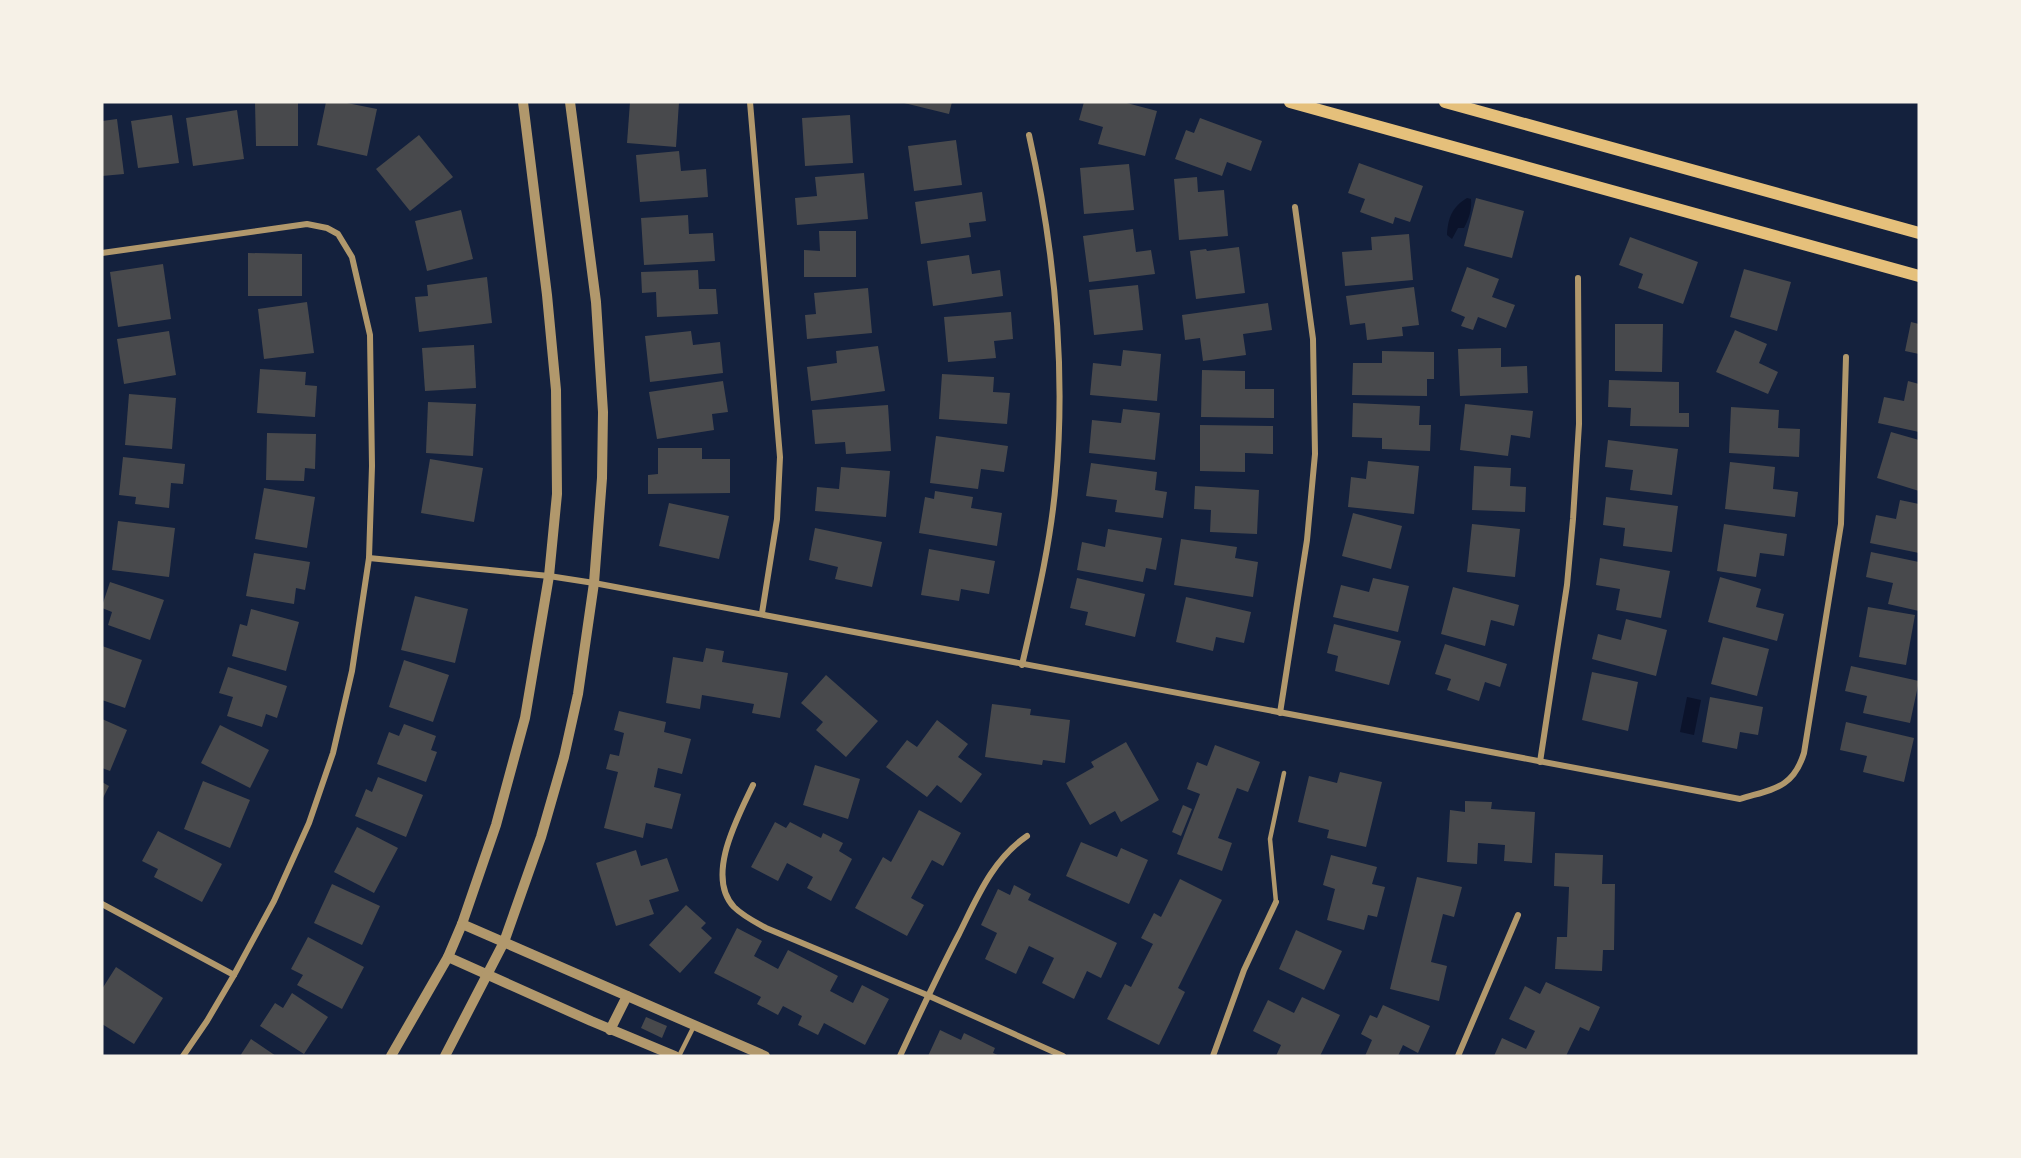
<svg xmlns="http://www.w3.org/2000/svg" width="2021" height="1158" font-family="Jost,sans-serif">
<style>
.water{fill:#0b132b}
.building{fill:#48494c}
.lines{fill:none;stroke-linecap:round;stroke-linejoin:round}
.service{stroke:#b1986c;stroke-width:4.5}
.minor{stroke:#b1986c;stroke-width:6}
.tertiary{stroke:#b1986c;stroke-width:10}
.secondary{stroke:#e5c07b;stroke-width:12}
</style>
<rect width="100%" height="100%" fill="#14213d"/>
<g class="water">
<path d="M1467 198 1471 199C1472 209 1469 219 1464 228H1458L1452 239 1447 235C1448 218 1452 207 1467 198Z"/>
<polygon points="1687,697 1701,700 1694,735 1680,732"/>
</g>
<g class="building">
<polygon points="255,102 298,102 298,146 256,146"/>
<polygon points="326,102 342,102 377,109 367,156 317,145"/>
<polygon points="630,102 679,102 676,147 627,143"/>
<polygon points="900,102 952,102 949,114"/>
<polygon points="1084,102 1123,102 1157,111 1145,156 1098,144 1103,127 1079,120"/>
<polygon points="237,110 244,159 193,166 186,118"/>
<polygon points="172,115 179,163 138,168 131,121"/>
<polygon points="850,115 853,163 805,166 802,118"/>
<polygon points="1200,118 1262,141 1251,171 1227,162 1222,176 1175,159 1186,130 1194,133"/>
<polygon points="117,119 124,174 102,176 102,121"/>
<polygon points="419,135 453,177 410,211 376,169"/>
<polygon points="956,140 962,185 914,191 908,146"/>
<polygon points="679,151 681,171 706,169 708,197 640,202 636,155"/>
<polygon points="1359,163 1423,186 1410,222 1395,217 1393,224 1360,212 1365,199 1348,193"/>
<polygon points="1129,164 1134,210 1084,214 1080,168"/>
<polygon points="864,173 868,219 797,225 795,198 817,196 815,177"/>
<polygon points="1197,177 1198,192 1224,190 1228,236 1179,240 1174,179"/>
<polygon points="982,192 986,221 969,223 971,237 921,244 915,202"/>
<polygon points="1476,198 1524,211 1512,258 1464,246"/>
<polygon points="461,210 473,259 427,271 415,221"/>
<polygon points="688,215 689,234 713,233 715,261 644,265 641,218"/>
<polygon points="1133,229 1136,252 1151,250 1155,274 1089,282 1083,236"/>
<polygon points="819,231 856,231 856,277 804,277 804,250 820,251"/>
<polygon points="1409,234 1413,280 1345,286 1342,252 1372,250 1371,237"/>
<polygon points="1630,237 1698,262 1683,304 1638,288 1643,274 1619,265"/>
<polygon points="1239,247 1245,293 1196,299 1190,251 1206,249 1207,251"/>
<polygon points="248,253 302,254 302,296 248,296"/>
<polygon points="969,255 972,274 1000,270 1003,296 933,306 927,261"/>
<polygon points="163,264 171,319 118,327 110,272"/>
<polygon points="1467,267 1499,279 1492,297 1515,305 1506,328 1478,317 1473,330 1461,326 1465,317 1451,311"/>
<polygon points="1744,269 1791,282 1777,331 1730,317"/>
<polygon points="698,270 699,289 716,289 718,314 657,317 656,292 642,293 641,272"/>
<polygon points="487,277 492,323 419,332 415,297 428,296 427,285"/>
<polygon points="1138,285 1143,330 1094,335 1089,290"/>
<polygon points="1414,287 1419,325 1402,327 1403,336 1367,340 1365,323 1350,325 1346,296"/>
<polygon points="868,288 872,333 807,339 805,315 816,314 814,293"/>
<polygon points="307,302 314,353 264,359 258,309"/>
<polygon points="1268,303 1272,330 1243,334 1246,355 1203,361 1200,338 1185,340 1182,315"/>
<polygon points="1011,312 1013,339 994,341 996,358 948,362 944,317"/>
<polygon points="1911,322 1919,324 1919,354 1905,351"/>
<polygon points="1615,324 1663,324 1662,372 1615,371"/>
<polygon points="1735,330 1767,344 1759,363 1778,372 1768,394 1716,372"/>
<polygon points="169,331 176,375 124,384 117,339"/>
<polygon points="691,331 693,345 720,342 723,373 650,382 645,336"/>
<polygon points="474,345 476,388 425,391 422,348"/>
<polygon points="878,346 885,391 811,401 807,367 837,363 836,351"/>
<polygon points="1501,348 1501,367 1527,366 1528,393 1460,396 1458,349"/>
<polygon points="1123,350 1161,354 1157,401 1090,395 1093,363 1121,366"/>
<polygon points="1382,351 1434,352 1434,379 1427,379 1427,396 1352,395 1353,363 1382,363"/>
<polygon points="260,369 306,372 305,385 317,386 315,417 257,413"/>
<polygon points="1202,370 1245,371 1245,389 1274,389 1274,418 1201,417"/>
<polygon points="942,374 994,377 993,392 1010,393 1007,424 939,419"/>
<polygon points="1609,380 1679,382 1679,413 1689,413 1689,427 1630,426 1631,408 1608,407"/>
<polygon points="723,381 728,412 712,414 714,430 657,439 649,392"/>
<polygon points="1908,381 1919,384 1919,432 1878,423 1884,397 1904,401"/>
<polygon points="129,394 176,398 172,449 125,445"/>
<polygon points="428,402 476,404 473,456 426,453"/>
<polygon points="1353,403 1420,406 1419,425 1431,425 1430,451 1382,449 1382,438 1352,437"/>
<polygon points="1465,404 1533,411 1530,438 1511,435 1508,456 1460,450"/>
<polygon points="888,405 891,451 846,454 845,442 815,444 812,410"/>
<polygon points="1731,407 1779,410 1778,428 1800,429 1799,457 1729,453"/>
<polygon points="1123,409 1160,413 1155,460 1089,453 1092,420 1121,423"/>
<polygon points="1200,425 1273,426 1273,454 1245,453 1245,472 1200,471"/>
<polygon points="1891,432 1919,440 1919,491 1877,478"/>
<polygon points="267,433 316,434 315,469 305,468 304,481 266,480"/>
<polygon points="936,436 1008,446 1004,472 981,469 978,489 930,483"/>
<polygon points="1608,440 1678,449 1672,495 1630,490 1633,470 1605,467"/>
<polygon points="658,448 702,448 702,459 730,459 730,493 648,494 648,475 658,474"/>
<polygon points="123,457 185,464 183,484 171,483 169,508 135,504 136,497 119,495"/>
<polygon points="430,459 483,468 474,522 421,513"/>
<polygon points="1368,461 1419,466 1414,514 1348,507 1351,477 1366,479"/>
<polygon points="1730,462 1775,467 1773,489 1798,492 1795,517 1725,509"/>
<polygon points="1091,463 1157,472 1155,490 1167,492 1163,518 1115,512 1117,500 1086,496"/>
<polygon points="1474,466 1511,468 1510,486 1526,487 1525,512 1472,510"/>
<polygon points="841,467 890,471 886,517 815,511 817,487 839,489"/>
<polygon points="1195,486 1259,490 1257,534 1210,532 1211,510 1194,509"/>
<polygon points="264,488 315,497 307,548 255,539"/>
<polygon points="935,491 973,497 971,508 1002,513 997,546 919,533 925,497 934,499"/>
<polygon points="1606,497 1678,506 1672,552 1623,546 1625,528 1603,525"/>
<polygon points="1900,500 1919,504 1919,553 1870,543 1876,515 1896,519"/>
<polygon points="669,503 729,516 719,559 659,546"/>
<polygon points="1353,513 1402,526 1391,569 1342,556"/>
<polygon points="118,521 175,528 169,577 112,570"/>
<polygon points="1472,524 1520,529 1515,577 1467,572"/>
<polygon points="1724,524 1787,534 1784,556 1760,553 1756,577 1717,571"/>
<polygon points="815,528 882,542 872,587 835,579 838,567 809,560"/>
<polygon points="1108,529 1162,538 1156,570 1146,568 1143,582 1077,570 1082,542 1105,547"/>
<polygon points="1181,539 1237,547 1235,558 1258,562 1253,597 1174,585"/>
<polygon points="929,549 995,561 989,594 961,589 959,601 921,595"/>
<polygon points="1871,552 1919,562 1919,611 1888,604 1893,583 1866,577"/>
<polygon points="254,553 310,562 305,590 296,588 294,604 246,596"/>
<polygon points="1600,558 1670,571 1661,618 1616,610 1620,589 1596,585"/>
<polygon points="1720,577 1761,589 1756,607 1784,614 1777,641 1708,622"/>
<polygon points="1077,578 1145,594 1135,637 1085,625 1088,612 1070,608"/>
<polygon points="1373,578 1409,586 1398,632 1333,617 1341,585 1369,592"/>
<polygon points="110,582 164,600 150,640 108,625 112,612 102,608 102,606"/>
<polygon points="1453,587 1519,605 1514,626 1491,620 1485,646 1441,634"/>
<polygon points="415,596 468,609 455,663 401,650"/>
<polygon points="1186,597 1251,612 1244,643 1216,637 1213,651 1176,642"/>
<polygon points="1868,607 1915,615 1906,665 1859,657"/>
<polygon points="251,609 299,622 286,671 232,656 240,624 247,626"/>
<polygon points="1626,619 1667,630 1656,676 1592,659 1598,634 1621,640"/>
<polygon points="1334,624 1401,641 1389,685 1335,671 1338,656 1327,653"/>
<polygon points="1723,637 1769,649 1757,696 1711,684"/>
<polygon points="1445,644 1507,664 1500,687 1485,682 1479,701 1447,690 1451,679 1435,674"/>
<polygon points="102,646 142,660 125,708 102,700"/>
<polygon points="706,648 724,651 722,662 788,673 780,718 752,713 754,704 702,695 700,709 666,703 673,657 703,662"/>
<polygon points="404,660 449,675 433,722 389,707"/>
<polygon points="1851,666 1919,681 1910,723 1863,713 1867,696 1845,691"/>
<polygon points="228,667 287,686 277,718 266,714 262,727 227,716 233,697 219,693"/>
<polygon points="1592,672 1638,682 1628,731 1582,720"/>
<polygon points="826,675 878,721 846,757 816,730 823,722 801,703"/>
<polygon points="1710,697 1763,707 1758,735 1740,732 1737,749 1702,742"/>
<polygon points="992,704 1031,709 1030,715 1070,720 1065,763 1043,760 1042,765 985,757"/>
<polygon points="619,711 666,722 664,732 691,739 682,774 658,768 654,787 681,794 672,829 646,823 643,838 604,828 618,772 606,769 610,754 619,756 624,733 614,730"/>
<polygon points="102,719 127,730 110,771 102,768"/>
<polygon points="937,720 968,744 958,757 982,774 961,803 937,785 927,797 886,767 907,740 917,747"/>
<polygon points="1846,722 1914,738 1904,782 1863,772 1867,756 1840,750"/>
<polygon points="404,724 436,736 431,750 437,752 426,782 377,764 389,732 399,736"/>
<polygon points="220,725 269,750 250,788 201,763"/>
<polygon points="1126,742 1159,800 1121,822 1115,811 1090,825 1066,783 1094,767 1091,762"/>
<polygon points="1215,745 1260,762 1248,792 1237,788 1218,838 1232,843 1222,871 1177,854 1200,794 1187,789 1197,762 1207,766"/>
<polygon points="815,765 860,779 848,819 803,805"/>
<polygon points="1340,772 1382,782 1366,847 1327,838 1329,830 1298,822 1309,776 1337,783"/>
<polygon points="378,777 423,795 406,837 355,816 366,789 372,792"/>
<polygon points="203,781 250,800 230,848 184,829"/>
<polygon points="102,782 109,786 102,800"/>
<polygon points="1465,801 1492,802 1491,809 1535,812 1532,863 1504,861 1505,845 1478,843 1477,864 1447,862 1450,810 1465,812"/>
<polygon points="1183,805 1192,809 1181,836 1172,832"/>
<polygon points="919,810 961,833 943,866 932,860 911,898 924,905 907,936 855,908 883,857 891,862"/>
<polygon points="775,822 786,828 790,822 821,838 823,833 843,843 839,851 852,859 831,901 807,888 813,877 787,863 778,881 751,867"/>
<polygon points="357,827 398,848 374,893 334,872"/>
<polygon points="158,831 222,864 202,902 154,877 158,869 142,861"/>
<polygon points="1081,842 1117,857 1121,848 1148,860 1129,904 1066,876"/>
<polygon points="636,850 641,866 667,858 679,891 649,900 654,914 616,926 596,863"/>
<polygon points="1555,853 1603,855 1602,884 1615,884 1614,950 1603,950 1602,971 1555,969 1557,937 1567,937 1569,887 1554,886"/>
<polygon points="1331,855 1377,867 1372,884 1385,887 1377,917 1368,915 1364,930 1327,920 1335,889 1323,885"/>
<polygon points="1417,877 1462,887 1454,917 1443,914 1431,962 1447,966 1439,1001 1390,989"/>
<polygon points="1180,879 1222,900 1178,988 1185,992 1159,1045 1107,1019 1125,984 1131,987 1153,944 1141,938 1154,913 1161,917"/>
<polygon points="332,884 380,906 362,945 314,923"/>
<polygon points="1014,885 1031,894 1028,900 1117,943 1101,978 1087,971 1074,999 1042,983 1054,958 1029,946 1016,974 985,959 997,933 981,925 998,889 1010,895"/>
<polygon points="686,905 706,923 701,928 712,938 680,973 649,945"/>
<polygon points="737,928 762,941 754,956 778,969 788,950 838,976 830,991 853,1003 862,985 889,999 865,1045 824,1023 818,1035 798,1025 802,1016 783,1006 778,1015 757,1004 761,997 714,973"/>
<polygon points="1296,930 1342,951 1324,990 1279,969"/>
<polygon points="308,937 364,967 342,1009 297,985 303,975 291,969"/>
<polygon points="116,967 163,998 134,1044 102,1024 102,989"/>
<polygon points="1546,982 1600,1007 1589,1031 1580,1027 1566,1056 1494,1056 1502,1038 1526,1049 1535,1031 1509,1019 1525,986 1540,994"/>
<polygon points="292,993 328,1017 304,1054 260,1026 275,1003 283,1008"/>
<polygon points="1302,997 1340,1015 1320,1056 1276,1056 1281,1045 1253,1031 1268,1000 1294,1013"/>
<polygon points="1383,1005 1430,1026 1418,1053 1403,1045 1398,1056 1365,1056 1372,1040 1361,1034 1370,1015 1377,1018"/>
<polygon points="646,1017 667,1026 662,1038 641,1028"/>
<polygon points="940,1030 961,1040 964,1033 995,1048 993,1053 1000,1056 928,1056"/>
<polygon points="251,1039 276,1056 240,1056"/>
</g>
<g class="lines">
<g class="service">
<polyline points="1276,902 1270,839 1284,773"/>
<polyline points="679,1056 694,1026"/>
</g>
<g class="minor">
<polyline points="750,102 780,457 777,519 762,613"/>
<polyline points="102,253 307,224 327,228 338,234 352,257 370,335 372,466 369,558 352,671 333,753 309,823 274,901 234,975 207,1021 183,1056"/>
<path d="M369 558 549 576 594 583 1740 799C1772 789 1793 789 1804 753L1841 524 1846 357"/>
<path d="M1022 665C1036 604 1051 543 1056 480 1066 365 1054 247 1029 135"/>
<polyline points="1280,713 1307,540 1315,454 1313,339 1295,207"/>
<polyline points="1540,762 1567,585 1573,519 1579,424 1578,278"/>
<path d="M753 785C738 817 705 876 734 907 743 916 755 922 766 928L927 995 1063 1056"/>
<polyline points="102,904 234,975"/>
<path d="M900 1056C919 1015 938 974 959 934 977 898 992 860 1027 836"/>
<polyline points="1213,1056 1244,970 1276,902"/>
<polyline points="1458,1056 1518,915"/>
</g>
<g class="tertiary">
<polyline points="462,924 765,1056"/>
<polyline points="448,957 591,1021 675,1056"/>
<polyline points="610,1030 627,996"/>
<polyline points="391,1056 448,957 462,924 496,825 525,718 549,576 557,494 556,390 547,295 523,102"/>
<polyline points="445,1056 504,942 541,837 564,757 578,694 594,583 602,478 603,412 596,302 570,102"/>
</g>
<g class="secondary">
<polyline points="1290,102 1919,276"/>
<polyline points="1445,102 1919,233"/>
</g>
</g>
<rect width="2021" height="1158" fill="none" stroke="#f6f1e7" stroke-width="207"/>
</svg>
